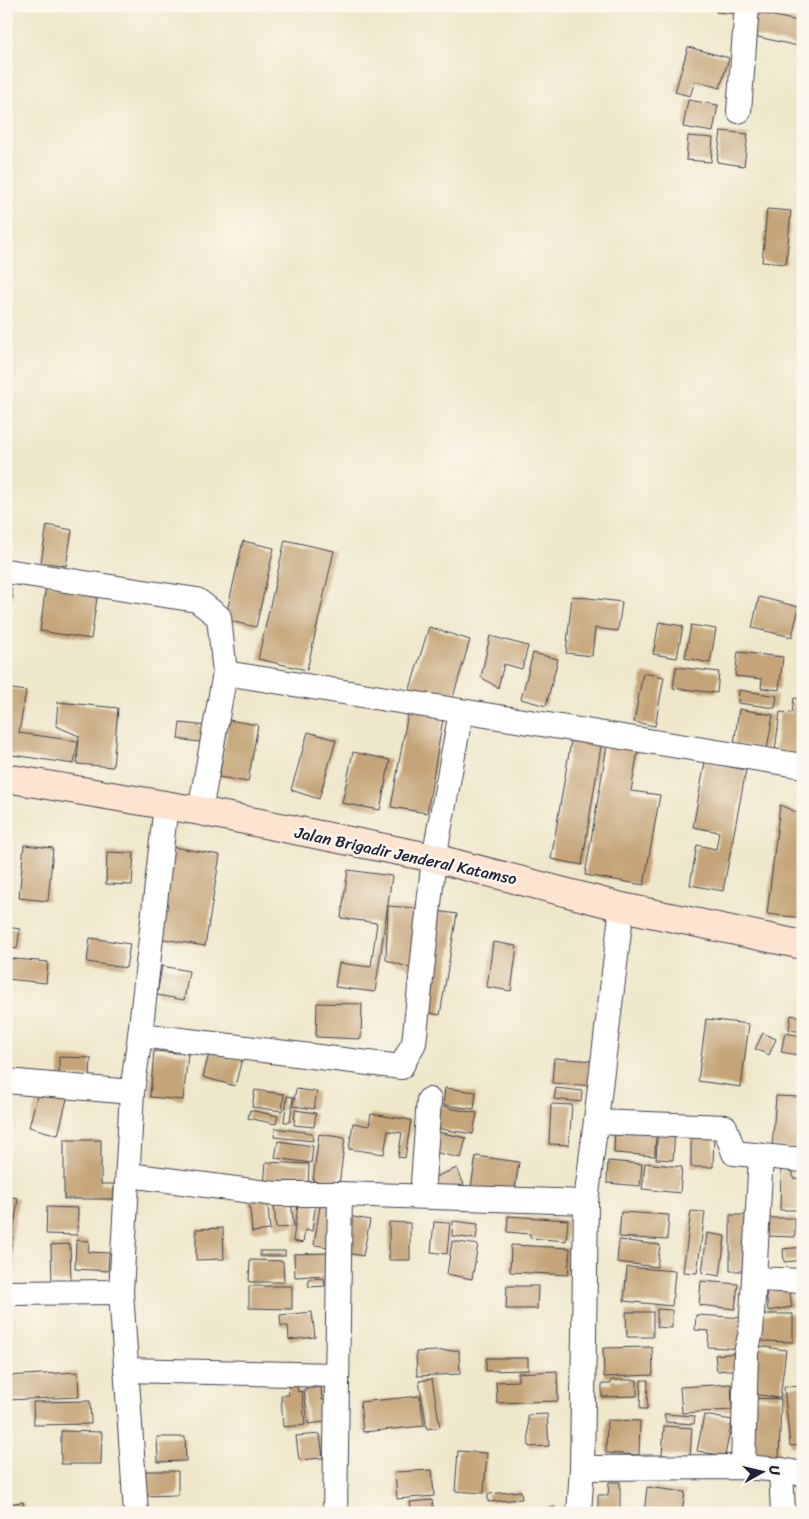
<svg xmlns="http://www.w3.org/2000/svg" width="809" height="1519" font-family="Sriracha,sans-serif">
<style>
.building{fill:#c4a478}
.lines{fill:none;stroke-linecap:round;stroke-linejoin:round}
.street-casing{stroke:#414050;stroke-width:26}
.secondary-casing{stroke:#414050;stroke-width:30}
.street{stroke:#fff;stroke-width:24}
.secondary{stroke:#fde4d1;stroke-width:28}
.labels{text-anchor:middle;stroke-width:5;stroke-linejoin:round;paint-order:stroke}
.street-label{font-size:16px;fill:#22223b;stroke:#fbf7ec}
</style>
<rect width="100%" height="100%" fill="#fbf7ec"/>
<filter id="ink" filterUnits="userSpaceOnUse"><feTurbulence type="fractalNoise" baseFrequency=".02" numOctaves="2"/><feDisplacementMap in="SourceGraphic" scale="10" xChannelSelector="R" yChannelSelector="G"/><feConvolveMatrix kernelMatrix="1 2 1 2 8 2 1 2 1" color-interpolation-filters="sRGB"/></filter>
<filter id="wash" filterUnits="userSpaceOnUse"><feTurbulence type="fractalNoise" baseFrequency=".0096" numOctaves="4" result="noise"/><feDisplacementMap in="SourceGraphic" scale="20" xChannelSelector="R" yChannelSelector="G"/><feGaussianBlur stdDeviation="1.12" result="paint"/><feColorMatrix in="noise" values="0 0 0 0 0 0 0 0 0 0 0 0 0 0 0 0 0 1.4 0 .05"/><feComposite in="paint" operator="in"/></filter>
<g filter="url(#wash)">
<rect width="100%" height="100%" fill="#eee7ca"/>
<g id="blocks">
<g class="building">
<polygon points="716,6 742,6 741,14 716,12"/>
<polygon points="754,12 803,22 798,46 749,35"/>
<polygon points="688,47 729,58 720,88 695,81 690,96 675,92"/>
<polygon points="688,100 718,105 713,132 683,127"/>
<polygon points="721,131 748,134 744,166 717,162"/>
<polygon points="688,136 713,138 711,162 686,160"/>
<polygon points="767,209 791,211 786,264 762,262"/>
<polygon points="47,525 72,530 66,566 41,562"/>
<polygon points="285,540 334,551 307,670 258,659"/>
<polygon points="243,541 274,548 256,627 225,620"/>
<polygon points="6,577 9,577 13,598 6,597"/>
<polygon points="46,584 98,591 91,639 40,631"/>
<polygon points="572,596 622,602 618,631 595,628 592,656 566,653"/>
<polygon points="759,597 799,607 792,637 752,628"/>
<polygon points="659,622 683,626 677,658 653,654"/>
<polygon points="691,625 716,629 710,663 685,658"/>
<polygon points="429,627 470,640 451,704 409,692"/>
<polygon points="490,636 528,646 522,669 504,664 498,688 481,677"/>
<polygon points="738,652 783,657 779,690 761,688 762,679 735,676"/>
<polygon points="533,653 558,659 546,706 521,699"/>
<polygon points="676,667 719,672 717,693 673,688"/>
<polygon points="643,673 664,677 655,726 634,722"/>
<polygon points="6,688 26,691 19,733 78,741 74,764 6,754"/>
<polygon points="739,690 777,696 775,708 738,703"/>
<polygon points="794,698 803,699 803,755 775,751 780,712 792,713"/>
<polygon points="58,702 118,708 113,767 77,764 79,736 56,726"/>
<polygon points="409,707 444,713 427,813 391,807"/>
<polygon points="739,709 773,715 767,749 734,744"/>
<polygon points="229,720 258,725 248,782 219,777"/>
<polygon points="180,723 208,726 206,743 178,739"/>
<polygon points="308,732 336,740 319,799 291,790"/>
<polygon points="572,735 602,740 582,865 551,859"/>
<polygon points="608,740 639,745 631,791 660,795 644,885 585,875"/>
<polygon points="353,752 390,760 380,810 342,803"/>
<polygon points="705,762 746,770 723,891 690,885 697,845 716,849 719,832 693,827"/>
<polygon points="780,805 803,815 803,918 767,914"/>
<polygon points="24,845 53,848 48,901 19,898"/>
<polygon points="173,847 220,855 205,946 158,938"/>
<polygon points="107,852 134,853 132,885 106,884"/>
<polygon points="348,870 392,876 375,992 335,987 339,963 371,967 377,923 341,918"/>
<polygon points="388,906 416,908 413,969 386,960"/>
<polygon points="437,911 457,914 440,1015 419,1011"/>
<polygon points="6,927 20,929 17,949 6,947"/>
<polygon points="90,938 130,944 126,968 87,962"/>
<polygon points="493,942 517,946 511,991 487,987"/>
<polygon points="6,958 48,962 46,983 6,979"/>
<polygon points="162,966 189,971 184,1000 157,995"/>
<polygon points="317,1003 362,1004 361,1039 316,1037"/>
<polygon points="791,1015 803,1017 803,1032 789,1030"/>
<polygon points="706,1019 749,1024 741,1087 698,1081"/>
<polygon points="763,1033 776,1039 769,1055 755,1049"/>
<polygon points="785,1033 803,1036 803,1056 781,1052"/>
<polygon points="210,1050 242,1059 235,1086 203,1077"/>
<polygon points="154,1051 188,1054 183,1100 150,1097"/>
<polygon points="59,1057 91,1058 90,1077 59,1076"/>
<polygon points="554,1058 596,1061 594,1086 552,1083"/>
<polygon points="445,1088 476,1092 474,1109 443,1105"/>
<polygon points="556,1088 582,1091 581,1102 554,1099"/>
<polygon points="296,1089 317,1092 314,1109 293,1106"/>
<polygon points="255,1090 284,1094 282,1111 252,1107"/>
<polygon points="38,1092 67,1099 58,1135 29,1127"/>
<polygon points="287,1096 293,1097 290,1122 284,1122"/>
<polygon points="776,1096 801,1097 798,1149 772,1147"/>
<polygon points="551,1104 572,1105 569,1145 549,1144"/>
<polygon points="438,1106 477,1113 473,1134 434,1128"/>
<polygon points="250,1110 278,1116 276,1124 248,1118"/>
<polygon points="295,1110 316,1113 314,1127 294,1125"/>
<polygon points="371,1114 411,1120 405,1158 398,1157 402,1133 388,1131 384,1154 349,1149 353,1123 369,1126"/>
<polygon points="275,1128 312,1133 313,1141 274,1137"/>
<polygon points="615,1128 656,1131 655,1156 614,1153"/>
<polygon points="658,1128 675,1130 673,1160 656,1159"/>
<polygon points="433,1131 466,1138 461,1158 429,1151"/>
<polygon points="691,1132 714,1132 713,1167 691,1167"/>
<polygon points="319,1134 345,1138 339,1185 313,1181"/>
<polygon points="64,1140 101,1140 101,1184 114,1184 114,1199 64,1199"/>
<polygon points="278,1141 313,1146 311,1163 275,1158"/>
<polygon points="476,1156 519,1162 514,1195 471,1187"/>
<polygon points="608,1161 642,1164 640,1186 607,1183"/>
<polygon points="266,1162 309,1164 308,1188 264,1186"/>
<polygon points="645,1163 682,1167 680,1193 642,1189"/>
<polygon points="457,1168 464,1185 440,1195 433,1178"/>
<polygon points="781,1170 793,1171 793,1178 803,1179 803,1210 780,1210"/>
<polygon points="6,1196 18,1198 9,1264 6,1264"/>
<polygon points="267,1196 270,1230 252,1232 249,1198"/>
<polygon points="299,1198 316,1201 312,1231 305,1230 303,1243 293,1241"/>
<polygon points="321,1200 337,1203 330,1247 314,1245"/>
<polygon points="291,1201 294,1227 276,1228 274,1202"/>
<polygon points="47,1207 78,1208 77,1235 46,1234"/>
<polygon points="691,1211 705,1212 697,1273 683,1272"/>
<polygon points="621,1212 669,1215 667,1240 619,1237"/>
<polygon points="730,1215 749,1215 750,1271 730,1271"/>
<polygon points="348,1216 370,1220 363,1256 341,1252"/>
<polygon points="508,1216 568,1220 566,1241 530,1238 530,1234 507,1232"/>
<polygon points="764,1218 795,1218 795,1237 764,1236"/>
<polygon points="453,1221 478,1224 476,1239 452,1236"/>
<polygon points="389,1222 410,1223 410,1260 389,1260"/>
<polygon points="434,1222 450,1223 447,1254 431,1252"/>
<polygon points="223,1228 224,1259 196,1260 196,1229"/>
<polygon points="707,1233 725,1236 720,1276 702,1273"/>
<polygon points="76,1240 89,1241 88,1252 109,1253 108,1271 75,1269"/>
<polygon points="619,1240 660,1245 657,1267 617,1262"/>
<polygon points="452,1241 478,1245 472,1279 447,1274"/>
<polygon points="70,1244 71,1281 52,1282 51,1245"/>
<polygon points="511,1245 570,1248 568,1275 510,1272"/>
<polygon points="803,1247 803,1260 784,1262 783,1249"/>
<rect x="260" y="1251" width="25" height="5"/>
<polygon points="328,1253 329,1275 295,1277 294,1254"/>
<polygon points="250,1260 283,1261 284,1282 249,1282"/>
<polygon points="627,1267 675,1271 672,1306 624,1301"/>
<polygon points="324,1278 325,1286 309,1287 308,1279"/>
<polygon points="701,1281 738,1284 735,1309 699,1305"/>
<polygon points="249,1286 292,1286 292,1309 249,1308"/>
<polygon points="507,1286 538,1286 537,1309 506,1309"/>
<polygon points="789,1288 792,1307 768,1311 766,1291"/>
<polygon points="657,1309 672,1310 672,1328 657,1327"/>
<polygon points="312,1312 315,1337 289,1340 288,1326 281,1326 280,1315"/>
<polygon points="626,1312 653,1312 653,1337 627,1337"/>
<polygon points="760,1314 793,1314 793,1342 760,1341"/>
<polygon points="696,1315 746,1318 744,1349 708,1347 709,1331 695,1330"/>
<polygon points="758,1346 786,1350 780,1398 752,1394"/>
<polygon points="652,1347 653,1375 604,1377 603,1348"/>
<polygon points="459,1350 460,1374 417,1376 416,1352"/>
<polygon points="739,1353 741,1369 717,1371 715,1355"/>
<polygon points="486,1358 528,1358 528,1370 486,1371"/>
<polygon points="557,1371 558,1401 497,1403 496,1382 518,1381 518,1373"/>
<polygon points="78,1372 79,1397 6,1400 6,1376"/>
<polygon points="432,1379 440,1427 427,1429 419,1381"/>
<polygon points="611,1380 637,1380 637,1396 602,1397 602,1384 611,1384"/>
<polygon points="641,1380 648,1380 647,1409 640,1409"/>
<polygon points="297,1383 298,1392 302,1391 305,1425 283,1427 281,1395 289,1395 288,1384"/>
<polygon points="731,1384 732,1410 682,1413 680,1387"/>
<polygon points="803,1386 803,1445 790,1446 784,1387"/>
<polygon points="321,1387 322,1400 329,1399 332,1421 308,1424 304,1389"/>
<polygon points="420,1396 424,1426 363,1432 360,1402"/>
<polygon points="750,1398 781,1399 779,1460 748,1458"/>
<polygon points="90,1401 91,1424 34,1425 33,1402"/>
<polygon points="547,1414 549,1446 529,1447 528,1415"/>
<polygon points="664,1414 695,1416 694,1424 666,1422"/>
<polygon points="704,1415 732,1420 725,1456 697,1451"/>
<polygon points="607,1420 640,1421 639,1455 606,1453"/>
<polygon points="664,1426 692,1428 690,1457 662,1455"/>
<polygon points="61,1431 102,1432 101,1464 61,1464"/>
<polygon points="320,1434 323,1458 299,1460 296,1436"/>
<polygon points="157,1437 185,1437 186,1461 158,1462"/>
<polygon points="458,1451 487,1453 484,1493 455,1491"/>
<polygon points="432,1470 434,1496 397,1499 395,1472"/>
<polygon points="142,1471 178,1471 178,1495 142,1496"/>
<polygon points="609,1482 620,1482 620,1513 598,1513 598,1495 608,1495"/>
<polygon points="647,1487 685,1492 682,1513 644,1513"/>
<polygon points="521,1491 522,1499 488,1502 488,1494"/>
<polygon points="432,1500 434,1511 412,1513 410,1502"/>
<polygon points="23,1502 25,1513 6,1513 6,1504"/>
<polygon points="555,1507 556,1513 524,1513 524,1512"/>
</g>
</g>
</g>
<g filter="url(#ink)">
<use href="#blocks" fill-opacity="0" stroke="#414050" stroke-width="1"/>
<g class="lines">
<g class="street-casing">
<g id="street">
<polyline points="739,111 747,6"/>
<polyline points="6,571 197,600 219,617 225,673 200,811"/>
<polyline points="225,673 803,766"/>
<polyline points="140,1035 401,1067 414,1043 434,858 461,712"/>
<polyline points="6,1081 132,1092"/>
<polyline points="596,1122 725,1127 734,1153 803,1160"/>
<polyline points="129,1175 275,1194 340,1194 586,1202"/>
<polyline points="422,1196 429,1100"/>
<polyline points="755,1279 803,1281"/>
<polyline points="6,1293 121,1292"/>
<polyline points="126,1370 336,1375"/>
<polyline points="743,1467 746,1353 751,1332 761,1156"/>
<polyline points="582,1468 743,1467 781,1470 803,1474"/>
<polyline points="781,1470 783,1513"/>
<polyline points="136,1513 121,1292 132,1092 140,1035 166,805"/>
<polyline points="335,1513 340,1194"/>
<polyline points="579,1513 582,1468 586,1202 622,907"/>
</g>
</g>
<g class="secondary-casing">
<polyline id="secondary" points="6,778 200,811 434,858 622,907 803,945"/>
</g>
<use href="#street" class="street"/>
<use href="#secondary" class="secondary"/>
</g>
</g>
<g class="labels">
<g class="street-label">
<text transform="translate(406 855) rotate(12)" y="6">Jalan Brigadir Jenderal Katamso</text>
</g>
</g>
<rect width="809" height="1519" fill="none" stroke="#fbf7ec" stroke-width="25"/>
<g transform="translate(762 1472) rotate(82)" stroke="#fbf7ec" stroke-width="4" paint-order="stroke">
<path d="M0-4L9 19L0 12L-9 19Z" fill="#22223b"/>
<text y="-8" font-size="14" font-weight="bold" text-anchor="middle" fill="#22223b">U</text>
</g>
</svg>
